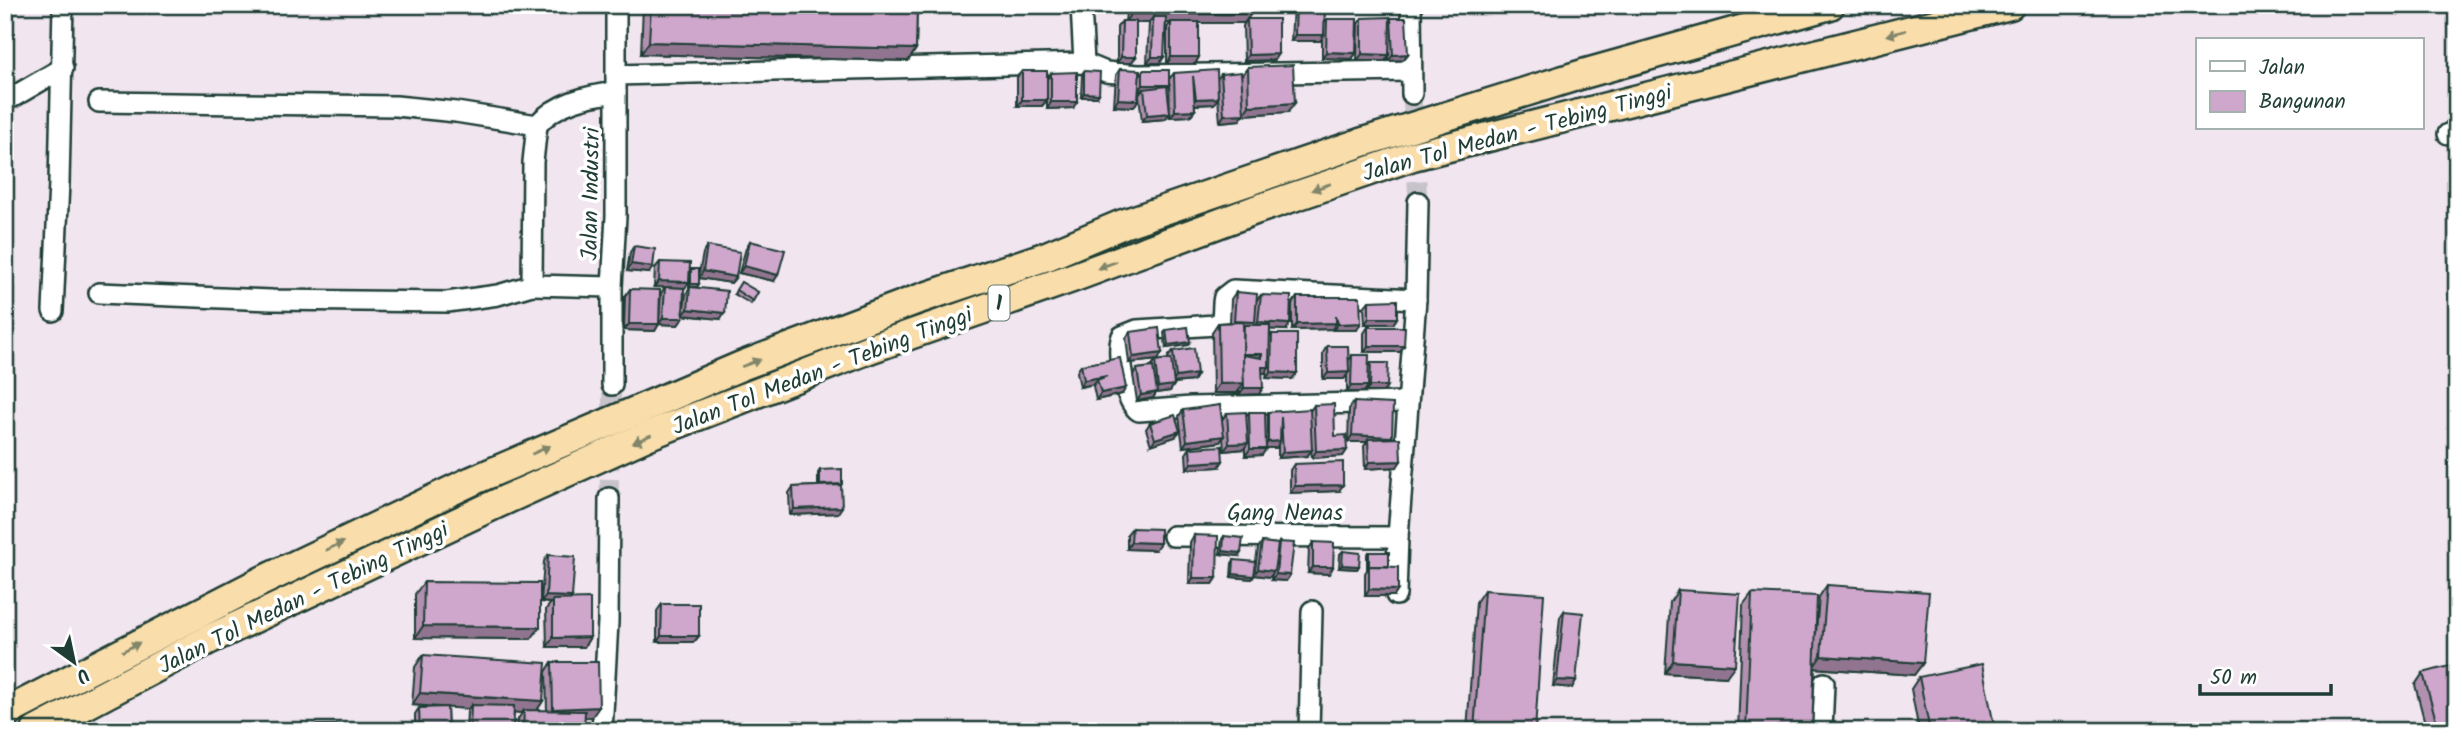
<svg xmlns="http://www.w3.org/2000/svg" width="2462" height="736" font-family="Kalam,sans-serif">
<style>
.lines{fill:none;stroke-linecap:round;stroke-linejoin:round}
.minor-tunnel{stroke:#c7c3ca;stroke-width:19;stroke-dasharray:19 10;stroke-linecap:butt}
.minor-casing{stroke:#1f3d34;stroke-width:24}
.highway-casing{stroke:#1f3d34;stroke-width:33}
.minor{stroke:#fff;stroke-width:19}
.highway{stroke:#f9deab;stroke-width:28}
.wall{fill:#b290b0;stroke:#1f3d34;stroke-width:2}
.shaded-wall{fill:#917590;stroke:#1f3d34;stroke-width:2}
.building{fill:#cfa7cd;stroke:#1f3d34;stroke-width:2}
.oneway{fill:#81856a}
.labels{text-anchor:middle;stroke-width:7;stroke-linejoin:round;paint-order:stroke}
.shield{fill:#fff;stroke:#627771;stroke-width:2}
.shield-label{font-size:21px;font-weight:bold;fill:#1f3d34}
.street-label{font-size:23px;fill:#1f3d34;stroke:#fff}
</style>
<rect width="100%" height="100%" fill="#f1e5f0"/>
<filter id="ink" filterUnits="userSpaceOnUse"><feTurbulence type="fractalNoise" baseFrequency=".0143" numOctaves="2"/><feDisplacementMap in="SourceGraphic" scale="14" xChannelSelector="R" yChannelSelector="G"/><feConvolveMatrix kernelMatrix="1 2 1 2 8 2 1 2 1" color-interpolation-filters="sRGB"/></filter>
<g filter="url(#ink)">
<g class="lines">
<g class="minor-tunnel">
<polyline points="1412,94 1418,202"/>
<polyline points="609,498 612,385"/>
</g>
<g class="minor-casing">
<g id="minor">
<polyline points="1081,5 1084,63"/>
<polyline points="1411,5 1412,94"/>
<polyline points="616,75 1084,63 1106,72 1138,75 1411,71"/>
<polyline points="5,99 13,97 63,68"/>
<polyline points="99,102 396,106 456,112 537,125 533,162 532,285 612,287"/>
<path d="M537 125C557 102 587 96 616 92"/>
<polyline points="2448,134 2457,133"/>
<polyline points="99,293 272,300 447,302 498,295 532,285"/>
<polyline points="53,311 59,183 63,5"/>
<polyline points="612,385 612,287 616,216 616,5"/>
<path d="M1407 402 1191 407 1139 411C1124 402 1116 352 1122 336L1137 330 1216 325C1226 319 1221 307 1224 297L1233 290 1416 299"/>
<polyline points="1173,536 1398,537"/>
<polyline points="1396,595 1398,537 1416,299 1418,202"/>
<polyline points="602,731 608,622 609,498"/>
<polyline points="1309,731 1312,611"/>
<polyline points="1822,731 1824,683"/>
</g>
</g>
<g class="highway-casing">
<g id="highway">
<polyline points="5,713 262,581 472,481 741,366 916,300 1047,256 1123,224 1360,143 1583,74 1830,5"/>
<polyline points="36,731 210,639 496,504 649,435 872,348 1072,278 1255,210 1413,156 2010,5"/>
</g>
</g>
<use href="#minor" class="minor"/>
<use href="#highway" class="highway"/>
</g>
<g class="wall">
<polygon points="643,5 917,5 916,49 908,61 641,54"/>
<polygon points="1127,5 1281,5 1277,13 1251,13 1244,23 1199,23 1199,57 1195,64 1167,64 1167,28 1170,23 1166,23 1160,63 1147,63 1149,23 1136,23 1131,63 1117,63 1117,27 1122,21 1125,21"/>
<polygon points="1293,5 1325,5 1324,22 1327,19 1356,53 1352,59 1322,58 1322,38 1320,41 1291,41"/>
<polygon points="1362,18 1390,20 1391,18 1408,54 1403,60 1388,61 1388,56 1385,61 1357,61 1358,24"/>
<polygon points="1247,19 1274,60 1244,61 1243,26"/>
<polygon points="1248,67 1288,112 1243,115 1240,120 1220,122 1218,98 1214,104 1195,105 1195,110 1190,116 1170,117 1169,79 1174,73 1217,79 1221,74 1241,76"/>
<polygon points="1120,69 1140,75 1143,70 1169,85 1167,87 1165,119 1142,121 1139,95 1142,91 1139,91 1138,100 1134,107 1114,106 1116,75"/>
<polygon points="1022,71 1047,79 1051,73 1073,108 1047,109 1047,100 1042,106 1017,106 1017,77"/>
<polygon points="1084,71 1097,97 1081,97 1082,74"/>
<polygon points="750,241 774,281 739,273 746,248"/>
<polygon points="634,246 649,273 627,271 630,252"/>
<polygon points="707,246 736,277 731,283 699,278 699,284 697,287 689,287 689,282 684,288 683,318 678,325 659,324 655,331 624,330 625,296 630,289 659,323 661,293 665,287 654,287 655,268 660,262 690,272 691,269 699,274 703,253"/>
<polygon points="741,282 758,292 751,304 734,294"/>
<polygon points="690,287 720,319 683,315 686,294"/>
<polygon points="1236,292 1256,301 1261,295 1286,330 1270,329 1270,336 1272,334 1292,379 1266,378 1267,370 1265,373 1262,373 1259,394 1239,395 1239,390 1237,393 1213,393 1212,332 1218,323 1230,322 1231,299"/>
<polygon points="1297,297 1357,330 1333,330 1333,328 1332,329 1292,330 1292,304"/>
<polygon points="1369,301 1397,318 1393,324 1365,324 1364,307"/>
<polygon points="1368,327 1400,352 1364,352 1364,333"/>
<polygon points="1166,330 1190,342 1188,345 1166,348 1164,333"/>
<polygon points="1130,332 1158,360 1129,363 1126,338"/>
<polygon points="1327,346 1349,360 1352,355 1368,367 1371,363 1387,386 1383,392 1366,392 1366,389 1364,392 1347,392 1347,375 1344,379 1323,379 1323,353"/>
<polygon points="1173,351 1197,374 1193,381 1174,383 1174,385 1170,391 1156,393 1153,398 1137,401 1133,375 1137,369 1151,367 1155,361 1169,359 1168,357"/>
<polygon points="1081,365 1122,394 1096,400 1093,386 1094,384 1080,387 1077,372"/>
<polygon points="1354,402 1391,438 1397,467 1365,469 1364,446 1367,442 1348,442 1349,409"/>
<polygon points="1314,405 1335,436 1347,450 1343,456 1312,458 1311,450 1307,456 1278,458 1278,445 1276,448 1266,448 1262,455 1245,456 1245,447 1244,449 1224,451 1223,436 1220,442 1183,447 1179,416 1183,410 1222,420 1227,413 1246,416 1249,412 1265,416 1268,412 1310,411"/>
<polygon points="1150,423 1175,437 1151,445 1146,429"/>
<polygon points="1190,448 1219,467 1187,469 1186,454"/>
<polygon points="1294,464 1339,491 1290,493 1290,470"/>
<polygon points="820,470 841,486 838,513 790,515 789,493 793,487 818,486 818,473"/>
<polygon points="1132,528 1155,550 1127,549 1127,534"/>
<polygon points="1194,535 1217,578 1213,584 1189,584 1190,542"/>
<polygon points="1224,536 1239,556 1220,554 1222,539"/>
<polygon points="1262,542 1278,544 1279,542 1290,575 1286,581 1271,580 1272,573 1270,577 1254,575 1252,579 1231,577 1232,563 1234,560 1255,567 1258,548"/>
<polygon points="1313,542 1333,567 1329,574 1308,573 1309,549"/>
<polygon points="1343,551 1359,566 1357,569 1339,568 1340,554"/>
<polygon points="1369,552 1389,566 1398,590 1394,596 1365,596 1365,573 1367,570 1367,555"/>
<polygon points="548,555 590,637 584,647 547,647 546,609 551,603 541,602 544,561"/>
<polygon points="424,582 531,639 415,638 415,594"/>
<polygon points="1827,585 1923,663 1914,675 1815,668 1812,731 1738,731 1743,605 1752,593 1816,633 1819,597"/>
<polygon points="1484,590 1535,731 1467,731 1476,602"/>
<polygon points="1678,590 1726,677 1665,673 1670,602"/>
<polygon points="662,604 699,636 694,642 657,642 657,611"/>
<polygon points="1564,611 1572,688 1553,686 1560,617"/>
<polygon points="423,655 543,701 537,710 547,711 546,672 552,662 592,717 584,717 584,731 517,731 518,719 522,713 514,712 513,731 466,731 467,711 468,709 447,707 448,731 415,731 415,714 419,708 442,707 412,705 415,667"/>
<polygon points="2423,673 2457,731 2427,731 2415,685"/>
<polygon points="1919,677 1995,731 1919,731 1911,689"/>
<polygon points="776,721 799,731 771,731 771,728"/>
</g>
<g class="shaded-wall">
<polygon points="1251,7 1281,7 1277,13 1247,13"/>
<polygon points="1131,14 1251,14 1244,23 1153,23 1153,17 1149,23 1124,23"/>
<polygon points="1295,35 1324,35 1320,41 1291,41"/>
<polygon points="649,42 916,49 908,61 641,54"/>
<polygon points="1326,52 1356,53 1352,59 1322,58"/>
<polygon points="1278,54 1274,60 1244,61 1248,55"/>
<polygon points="1362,54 1389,55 1385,61 1357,61"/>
<polygon points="1408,54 1403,60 1388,61 1393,55"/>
<polygon points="1121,57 1136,57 1131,63 1117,63"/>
<polygon points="1152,57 1164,57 1160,63 1147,63"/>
<polygon points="1171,57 1199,57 1195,64 1167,64"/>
<polygon points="1143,85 1169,85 1165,91 1144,89 1142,91 1139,91"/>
<polygon points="1084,93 1099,94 1097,97 1081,97"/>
<polygon points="1218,98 1214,104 1192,105 1196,99"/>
<polygon points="1118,99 1138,100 1134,107 1114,106"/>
<polygon points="1022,100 1047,100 1042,106 1017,106"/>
<polygon points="1051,102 1077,102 1073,108 1047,109"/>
<polygon points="1295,103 1288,112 1243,115 1240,120 1220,122 1224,115 1244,114 1249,106"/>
<polygon points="1195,110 1190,116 1170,117 1175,111"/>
<polygon points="1170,113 1165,119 1142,121 1147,115"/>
<polygon points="631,264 653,267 649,273 627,271"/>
<polygon points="744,266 778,275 774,281 739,273"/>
<polygon points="703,271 736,277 731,283 699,278"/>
<polygon points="659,281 689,282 685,288 654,287"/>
<polygon points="691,284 699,284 697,287 689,287"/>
<polygon points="688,309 725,313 720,319 683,315"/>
<polygon points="663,318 683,318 678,325 659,324"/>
<polygon points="1369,318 1397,318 1393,324 1365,324"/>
<polygon points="1234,321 1255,322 1250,329 1244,325 1242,328 1229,328"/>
<polygon points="1258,322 1290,324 1286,330 1254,329"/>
<polygon points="1336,323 1332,329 1292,330 1297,324"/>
<polygon points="1361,323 1357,330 1333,330 1338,324"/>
<polygon points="629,324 659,324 655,331 624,330"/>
<polygon points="1190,342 1188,345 1166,348 1168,345"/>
<polygon points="1368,346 1404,346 1400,352 1364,352"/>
<polygon points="1162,353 1158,360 1129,363 1133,357"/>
<polygon points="1243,354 1262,354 1258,360 1243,360"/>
<polygon points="1262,367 1269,367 1265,373 1257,373"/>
<polygon points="1271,372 1297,373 1292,379 1266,378"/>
<polygon points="1349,372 1344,379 1323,379 1328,373"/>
<polygon points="1197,374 1193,381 1172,383 1176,377"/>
<polygon points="1107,376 1097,380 1094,384 1080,387 1084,380"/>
<polygon points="1244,383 1237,393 1213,393 1219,384"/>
<polygon points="1174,385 1170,391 1156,393 1153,398 1137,401 1141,395 1154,393 1158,387"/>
<polygon points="1351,386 1368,386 1364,392 1347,392"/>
<polygon points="1370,386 1387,386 1383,392 1366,392"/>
<polygon points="1126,388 1122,394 1096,400 1101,393"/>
<polygon points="1244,388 1263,388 1259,394 1239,395"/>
<polygon points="1180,431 1175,437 1151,445 1155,439"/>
<polygon points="1352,435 1392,437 1388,443 1368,439 1367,442 1348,442"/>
<polygon points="1224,436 1220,442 1183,447 1187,441"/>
<polygon points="1280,441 1276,448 1264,448 1268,442"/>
<polygon points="1248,443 1244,449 1224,451 1229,444"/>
<polygon points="1250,449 1266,449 1262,455 1245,456"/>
<polygon points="1312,450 1307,456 1278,458 1283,452"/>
<polygon points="1347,450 1343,456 1312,458 1316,451"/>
<polygon points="1223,461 1219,467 1187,469 1191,463"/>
<polygon points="1401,461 1397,467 1365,469 1369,462"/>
<polygon points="1343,485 1339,491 1290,493 1295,486"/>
<polygon points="842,507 838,513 790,515 794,509"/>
<polygon points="1131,542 1160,543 1155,550 1127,549"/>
<polygon points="1223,551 1241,553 1239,556 1220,554"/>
<polygon points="1342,565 1359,566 1357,569 1339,568"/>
<polygon points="1313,567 1333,567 1329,574 1308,573"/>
<polygon points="1258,569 1274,571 1270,577 1254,575"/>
<polygon points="1233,574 1254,576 1252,579 1231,577"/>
<polygon points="1276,574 1290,575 1286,581 1271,580"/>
<polygon points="1193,578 1217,578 1213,584 1189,584"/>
<polygon points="1369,589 1398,590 1394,596 1365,596"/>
<polygon points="546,596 572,597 567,603 553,600 551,603 541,602"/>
<polygon points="423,626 540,627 531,639 415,638"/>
<polygon points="661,636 699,636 694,642 657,642"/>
<polygon points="590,637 584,647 547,647 553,638"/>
<polygon points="1821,656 1923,663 1914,675 1813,668"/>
<polygon points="1673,661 1735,665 1726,677 1665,673"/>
<polygon points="1557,680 1576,681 1572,688 1553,686"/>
<polygon points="420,693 543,701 535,713 524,710 522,713 471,709 471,705 468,709 412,705"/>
<polygon points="599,707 592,717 547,718 553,709"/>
<polygon points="2457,718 2457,728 2447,731 2432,731 2437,724"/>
</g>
<g class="building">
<polygon points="651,5 917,5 916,49 649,42"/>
<polygon points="1132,5 1251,5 1251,14 1131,14"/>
<rect x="1251" y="5" width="30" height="2"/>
<polygon points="1296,5 1325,5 1324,35 1295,35"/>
<polygon points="1153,17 1166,17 1164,57 1152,57"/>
<polygon points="1390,17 1389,55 1362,54 1362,18"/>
<polygon points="1391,18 1406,18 1408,54 1393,55"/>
<polygon points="1247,19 1278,19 1278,54 1248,55"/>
<polygon points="1327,19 1357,19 1356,53 1326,52"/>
<polygon points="1122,21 1136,21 1136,57 1121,57"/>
<rect x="1171" y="22" width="28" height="35"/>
<polygon points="1293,65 1295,103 1249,106 1248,67"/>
<polygon points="1120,69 1140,70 1138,100 1118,99"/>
<rect x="1143" y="70" width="26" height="15"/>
<polygon points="1217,70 1218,98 1196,99 1193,76 1195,110 1175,111 1174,73"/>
<rect x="1022" y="71" width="25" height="29"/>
<polygon points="1084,71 1100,72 1099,94 1084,93"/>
<polygon points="1077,72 1077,102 1051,102 1051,73"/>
<polygon points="1241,72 1244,114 1224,115 1221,74"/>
<polygon points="1167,86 1170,113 1147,115 1144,89"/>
<polygon points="750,241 785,250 778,275 744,266"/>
<polygon points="634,246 655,249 653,267 631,264"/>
<polygon points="707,246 740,252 736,277 703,271"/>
<polygon points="660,262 690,263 689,282 659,281"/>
<rect x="691" y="269" width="8" height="15"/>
<polygon points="741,282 758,292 753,301 736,290"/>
<polygon points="665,287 684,288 683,318 663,318"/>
<polygon points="690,287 727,291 725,313 688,309"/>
<polygon points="630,289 660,290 659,324 629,324"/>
<polygon points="1236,292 1257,294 1255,322 1234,321"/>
<polygon points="1261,295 1291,296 1290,324 1258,322"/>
<polygon points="1297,297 1360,297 1361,323 1338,324 1336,316 1336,323 1297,324"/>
<polygon points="1397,300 1397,318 1369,318 1369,301"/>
<polygon points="1243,322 1244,383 1219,384 1218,323"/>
<polygon points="1244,325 1270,325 1269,367 1262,367 1263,388 1244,388 1243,355 1262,358 1262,354 1243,354"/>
<polygon points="1188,327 1190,342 1168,345 1166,330"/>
<polygon points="1368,327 1405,327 1404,346 1368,346"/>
<polygon points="1159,328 1162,353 1133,357 1130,332"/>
<polygon points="1272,334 1297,334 1297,373 1271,372"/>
<polygon points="1327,346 1348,346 1349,372 1328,373"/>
<polygon points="1194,348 1197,374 1176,377 1173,351"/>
<polygon points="1352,355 1369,355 1368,386 1351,386"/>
<polygon points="1120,358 1126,388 1101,393 1097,380 1107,376 1084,380 1081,365"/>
<polygon points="1171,359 1174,385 1158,387 1155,361"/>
<polygon points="1371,363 1388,363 1387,386 1370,386"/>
<polygon points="1153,367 1157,392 1141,395 1137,369"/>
<polygon points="1354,402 1393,404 1392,437 1352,435"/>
<polygon points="1334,404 1335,436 1346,435 1347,450 1316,451 1314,405"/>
<polygon points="1220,405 1224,436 1187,441 1183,410"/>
<polygon points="1310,409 1312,450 1283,452 1281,417 1280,441 1268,442 1268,412"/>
<polygon points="1246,412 1248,443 1229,444 1227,413"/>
<polygon points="1249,412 1265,412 1266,449 1250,449"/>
<polygon points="1175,415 1180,431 1155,439 1150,423"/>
<polygon points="1400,438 1401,461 1369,462 1368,439"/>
<polygon points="1222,446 1223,461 1191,463 1190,448"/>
<polygon points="1343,462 1343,485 1295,486 1294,464"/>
<polygon points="842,469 842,484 820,485 820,470"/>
<polygon points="841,485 842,507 794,509 793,487"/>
<polygon points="1132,528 1160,529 1160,543 1131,542"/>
<polygon points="1194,535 1218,536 1217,578 1193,578"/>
<polygon points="1224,536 1243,538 1241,553 1223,551"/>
<polygon points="1262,542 1278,544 1274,571 1258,569"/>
<polygon points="1279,542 1294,543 1290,575 1276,574"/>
<polygon points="1313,542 1334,543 1333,567 1313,567"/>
<polygon points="1343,551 1360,553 1359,566 1342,565"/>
<polygon points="1369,552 1389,552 1389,566 1369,566 1369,567"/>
<polygon points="548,555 575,557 572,597 546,596"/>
<polygon points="1234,560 1256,562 1254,576 1233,574"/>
<polygon points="1369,566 1398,567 1398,590 1369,589"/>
<polygon points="424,582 540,583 540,627 423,626"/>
<polygon points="1827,585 1929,592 1923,663 1821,656"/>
<polygon points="1484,590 1544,594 1535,731 1474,731"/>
<polygon points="1678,590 1740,594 1735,665 1673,661"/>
<polygon points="1752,593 1817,596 1812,731 1746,731"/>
<polygon points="590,599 590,637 553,638 553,600"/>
<polygon points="662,604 699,604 699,636 661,636"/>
<polygon points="1564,611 1583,613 1576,681 1557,680"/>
<polygon points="423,655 546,663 543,701 420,693"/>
<polygon points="552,662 598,662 599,707 553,709"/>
<polygon points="1982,664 1995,731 1930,731 1919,677"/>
<polygon points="2457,664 2457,718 2437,724 2423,673"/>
<polygon points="471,705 514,706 513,731 470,730"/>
<polygon points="447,707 448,731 420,731 419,708"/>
<polygon points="524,710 585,711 584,731 523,731"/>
<rect x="776" y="721" width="23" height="10"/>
<polygon points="391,724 391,731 155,731 155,727"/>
<polygon points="2457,727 2457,731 2443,731"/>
</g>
<defs><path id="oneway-solid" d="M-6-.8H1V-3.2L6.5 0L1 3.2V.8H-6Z" transform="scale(1.75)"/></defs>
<g class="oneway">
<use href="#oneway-solid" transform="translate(1896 33) rotate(166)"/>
<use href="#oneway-solid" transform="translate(1321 187) rotate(161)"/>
<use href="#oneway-solid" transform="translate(1107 265) rotate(160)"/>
<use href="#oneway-solid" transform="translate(751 363) rotate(-21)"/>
<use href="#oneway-solid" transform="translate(642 439) rotate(156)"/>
<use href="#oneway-solid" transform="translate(541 450) rotate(-24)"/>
<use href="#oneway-solid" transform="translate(335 546) rotate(-25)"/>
<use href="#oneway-solid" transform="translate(131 647) rotate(-27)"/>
</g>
</g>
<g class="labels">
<rect class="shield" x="988.5" y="285.5" width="21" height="35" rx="5"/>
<g class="shield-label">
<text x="999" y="310">1</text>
</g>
<g class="street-label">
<text transform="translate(1517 132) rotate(-15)" y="8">Jalan Tol Medan - Tebing Tinggi</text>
<text transform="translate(590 194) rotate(-89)" y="8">Jalan Industri</text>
<text transform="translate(822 370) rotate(-21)" y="8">Jalan Tol Medan - Tebing Tinggi</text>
<text x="1285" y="520">Gang Nenas</text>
<text transform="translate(303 597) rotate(-26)" y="8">Jalan Tol Medan - Tebing Tinggi</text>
</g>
</g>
<rect width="2462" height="736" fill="none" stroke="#fff" stroke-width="28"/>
<rect x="14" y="14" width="2434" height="708" fill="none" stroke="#1f3d34" stroke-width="2.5" filter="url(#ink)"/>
<rect x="2196" y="38" width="228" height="91" fill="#ffffff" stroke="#a5b1ae" stroke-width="2"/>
<rect x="2210" y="61" width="35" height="10" fill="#ffffff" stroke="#a5b1ae" stroke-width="2"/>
<text x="2259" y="74" font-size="21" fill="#1f3d34">Jalan</text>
<rect x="2210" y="91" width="35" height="21" fill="#cfa7cd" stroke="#a5b1ae" stroke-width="2"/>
<text x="2259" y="108" font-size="21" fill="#1f3d34">Bangunan</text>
<g transform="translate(74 662) rotate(147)" stroke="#ffffff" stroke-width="5" paint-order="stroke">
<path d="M0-5L12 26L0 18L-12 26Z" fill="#1f3d34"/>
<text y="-10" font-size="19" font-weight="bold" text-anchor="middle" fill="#1f3d34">U</text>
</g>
<path d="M2200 684v10h131v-10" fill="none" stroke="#1f3d34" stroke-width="3.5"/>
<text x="2210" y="684" font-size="21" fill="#1f3d34" stroke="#ffffff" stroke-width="5" paint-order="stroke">50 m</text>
</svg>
